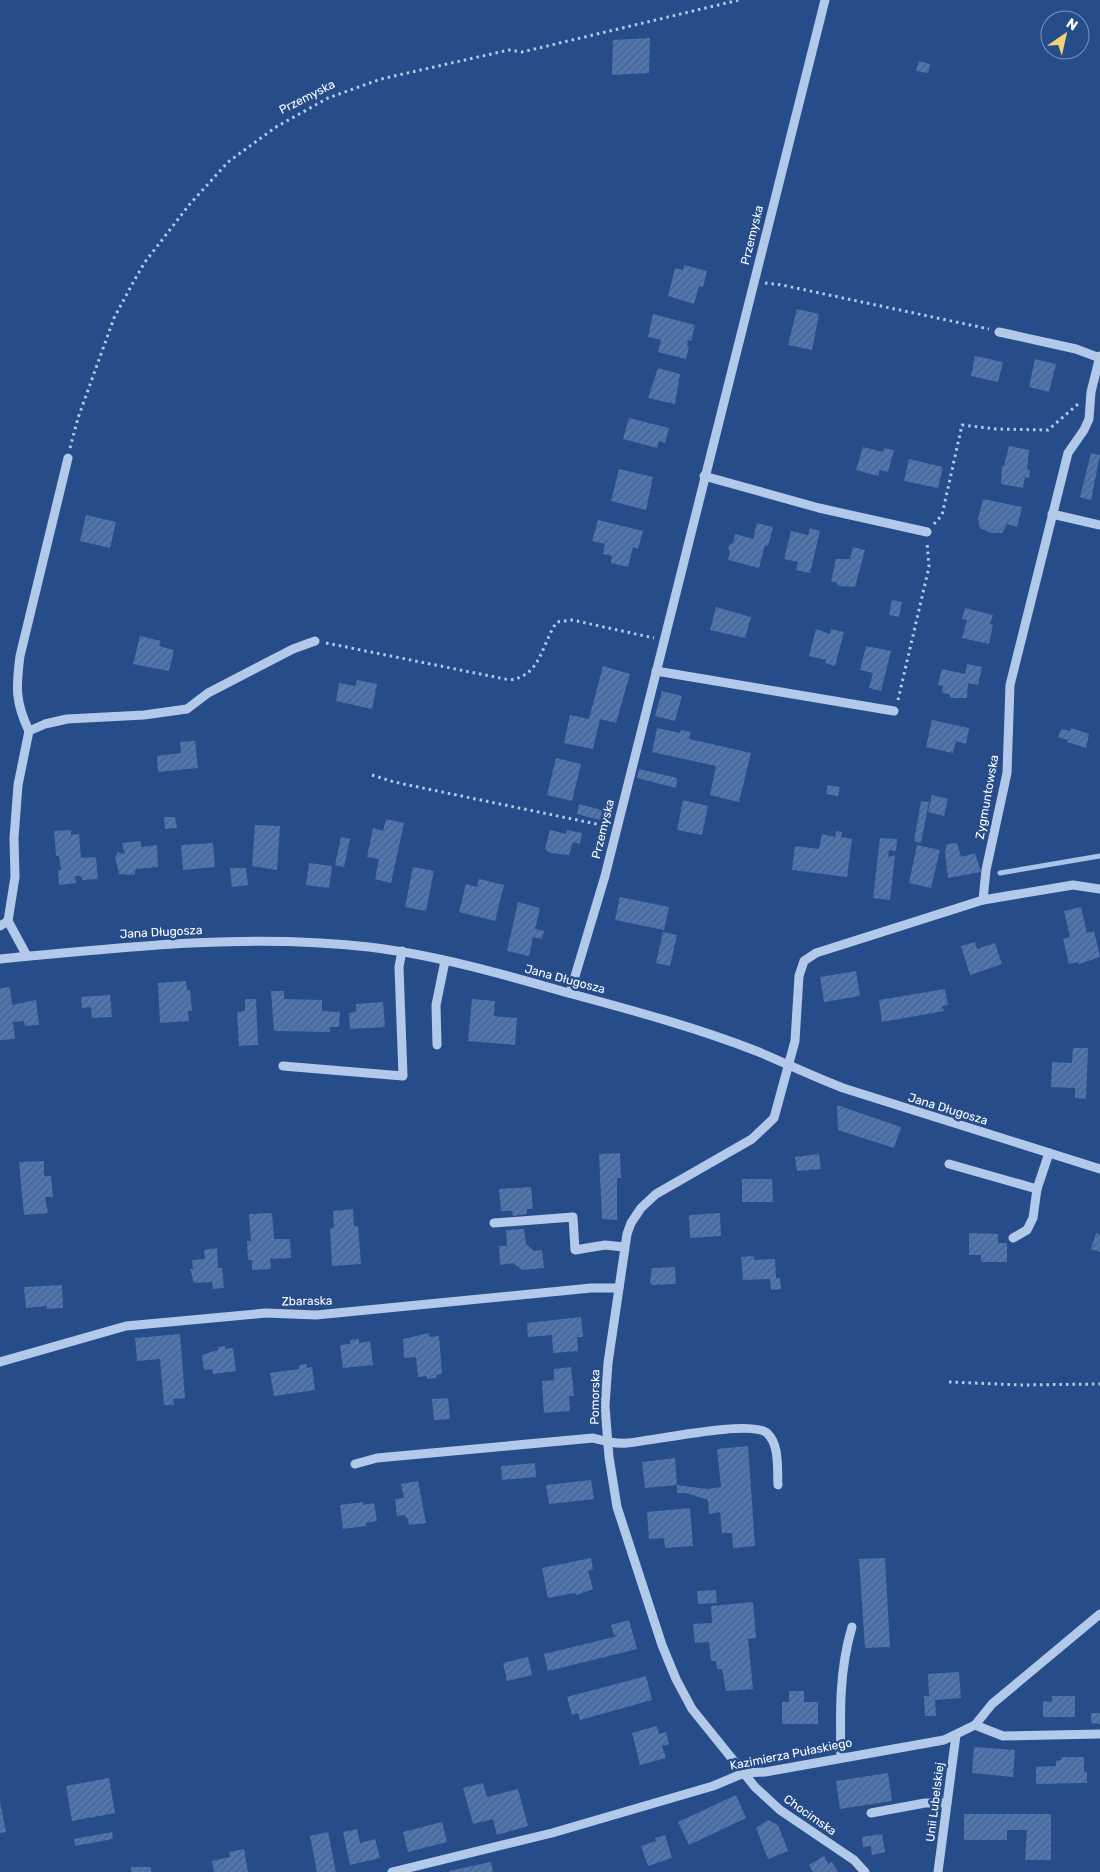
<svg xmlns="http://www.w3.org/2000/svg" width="1100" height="1872" font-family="Rubik,sans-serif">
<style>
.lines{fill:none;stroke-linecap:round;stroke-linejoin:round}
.stream{stroke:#a8c3ea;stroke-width:5}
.building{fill:url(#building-hatch)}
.path{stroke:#b3c9e9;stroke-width:3;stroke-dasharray:2.5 4;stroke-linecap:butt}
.minor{stroke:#b3c9e9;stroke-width:9}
.labels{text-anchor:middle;stroke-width:5;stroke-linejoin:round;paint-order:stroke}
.street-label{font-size:12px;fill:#fff;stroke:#264d89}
</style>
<defs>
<pattern id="building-hatch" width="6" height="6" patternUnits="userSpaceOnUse" patternTransform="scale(1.25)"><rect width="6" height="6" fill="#4f76b1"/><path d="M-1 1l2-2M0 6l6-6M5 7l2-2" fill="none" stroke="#4e617e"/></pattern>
</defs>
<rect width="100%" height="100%" fill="#264d89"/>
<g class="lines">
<polyline class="stream" points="1000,873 1100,856"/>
</g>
<g class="building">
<polygon points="650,38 649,73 612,75 613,40"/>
<polygon points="919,61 930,64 928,73 916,71"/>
<polygon points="684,265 707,271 703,287 699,286 694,304 668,296 675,268 683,270"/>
<polygon points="797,309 819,314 812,350 788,345"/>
<polygon points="653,314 695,325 691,341 688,340 687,346 689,347 686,359 658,352 661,340 648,337"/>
<polygon points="975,356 1003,362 998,382 971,376"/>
<polygon points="1035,359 1056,364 1049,392 1029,387"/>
<polygon points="658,368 680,374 675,404 648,398"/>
<polygon points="629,418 669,428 665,443 659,441 657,448 623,439"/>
<polygon points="1009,446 1029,450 1027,470 1030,470 1029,478 1025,477 1023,488 1001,484 1002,465 1004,466"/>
<polygon points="863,447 883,452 884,448 894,450 888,472 880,470 878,476 856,470"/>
<polygon points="1091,453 1100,455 1091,500 1080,497"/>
<polygon points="909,459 943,467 938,488 904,481"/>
<polygon points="619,469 653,477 646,510 611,501"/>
<polygon points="983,499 1022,507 1017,527 1007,524 1002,533 991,533 980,528 978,519"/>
<polygon points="86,515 116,522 110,548 80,541"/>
<polygon points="598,520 643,531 638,549 633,547 628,567 611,563 612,556 603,554 605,544 592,541"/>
<polygon points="757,523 773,527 768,546 765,545 759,568 728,560 730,552 728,548 729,545 733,543 735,534 753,539"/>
<polygon points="810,528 820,531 810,573 796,570 798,562 784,559 791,531 808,535"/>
<polygon points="853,547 865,550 855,587 839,586 837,583 831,581 836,559 850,559"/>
<polygon points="892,600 902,602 899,617 889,615"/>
<polygon points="716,607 751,617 745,638 710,630"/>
<polygon points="965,608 993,615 990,624 993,625 989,644 962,638 967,620 962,619"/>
<polygon points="816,629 830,634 831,629 844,632 835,666 825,663 826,660 809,656"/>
<polygon points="140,636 161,641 159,646 174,650 169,671 133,664"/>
<polygon points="866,646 891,651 881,691 869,688 873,673 860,670"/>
<polygon points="967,664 982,667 978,685 968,683 967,698 951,698 949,694 942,693 943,686 938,685 942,669 965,674"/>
<polygon points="603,666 630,674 616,723 600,719 593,749 564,743 570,715 589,719"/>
<polygon points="357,680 377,684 372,709 336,701 339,683 355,686"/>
<polygon points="662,691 682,696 675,721 655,716"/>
<polygon points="932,720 969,728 966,744 956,741 953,753 926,747"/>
<polygon points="657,728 680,733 681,730 691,732 689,739 751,753 739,802 710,795 716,766 652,752"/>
<polygon points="1071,728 1089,734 1086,748 1067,742 1068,740 1058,737 1061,729 1070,731"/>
<polygon points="195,741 198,768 158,772 157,756 181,753 180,742"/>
<polygon points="556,758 581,764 572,801 547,795"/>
<polygon points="639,769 677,778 676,788 637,778"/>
<polygon points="828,785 840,787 838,796 826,794"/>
<polygon points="932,795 948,799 944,816 928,812"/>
<polygon points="683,800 708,806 702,835 677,830"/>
<polygon points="921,801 929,802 921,843 914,841"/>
<polygon points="579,804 602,810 600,820 577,814"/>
<polygon points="164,817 175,817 177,828 165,829"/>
<polygon points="386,819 404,823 391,883 375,879 379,859 367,857 373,828 383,831"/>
<polygon points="255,825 280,826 277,870 252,866"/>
<polygon points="71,830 71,835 79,834 81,858 96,857 98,879 82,880 81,876 75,876 76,883 59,885 58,870 61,870 59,856 56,856 54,831"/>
<polygon points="550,830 566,834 567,830 582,833 580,844 573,842 569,855 550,853 545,849"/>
<polygon points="836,831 842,832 841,837 852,839 847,877 792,870 795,846 819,849 822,834 835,837"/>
<polygon points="341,837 350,839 344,867 335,865"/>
<polygon points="880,838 897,839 896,851 889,850 888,857 895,855 890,900 873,898"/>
<polygon points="141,841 141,847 157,845 158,867 136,869 134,875 119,874 115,857 118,854 116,852 125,854 122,843"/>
<polygon points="213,843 215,867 183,870 181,845"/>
<polygon points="957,843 961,857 975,853 981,872 948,878 945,853 947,844"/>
<polygon points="917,845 940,850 931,888 909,883"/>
<polygon points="309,863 332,866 329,888 306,885"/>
<polygon points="413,867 434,871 426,911 405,907"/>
<polygon points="230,868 246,868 248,885 232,887"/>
<polygon points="479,879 504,885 495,921 459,912 466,884 477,887"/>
<polygon points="620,897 669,907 664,930 615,920"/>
<polygon points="518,902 540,908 535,929 544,931 542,939 533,937 529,956 507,951"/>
<polygon points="1081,907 1087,933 1094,931 1100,957 1079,964 1078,962 1069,964 1063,939 1070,937 1064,911"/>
<polygon points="663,932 677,935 670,966 656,963"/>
<polygon points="975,942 977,949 995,943 1002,964 970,975 961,946"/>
<polygon points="856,971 860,996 824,1002 820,977"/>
<polygon points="186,981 187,990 190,990 192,1011 188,1011 189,1021 160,1023 158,983"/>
<polygon points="10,987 12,1005 36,1000 39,1025 25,1026 24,1021 13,1022 15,1039 0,1040 0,988"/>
<polygon points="945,989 948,1005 942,1006 944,1011 882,1022 879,1000"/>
<polygon points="271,991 284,991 284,999 322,1000 322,1011 340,1012 339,1027 330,1027 330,1032 274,1031"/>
<polygon points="110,995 112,1017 92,1018 91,1007 82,1008 81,997"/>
<polygon points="245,999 256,999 258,1045 239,1046 237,1012 245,1011"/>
<polygon points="472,999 495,1001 494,1016 517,1018 515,1045 468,1041"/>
<polygon points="383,1002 385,1027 350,1029 349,1013 356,1012 356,1004"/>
<polygon points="1073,1048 1088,1048 1086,1099 1075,1098 1075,1088 1051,1087 1052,1062 1072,1063"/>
<polygon points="837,1105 901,1127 894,1148 838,1130"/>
<polygon points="620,1153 621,1178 617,1178 617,1220 602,1219 599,1154"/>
<polygon points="819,1154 821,1169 797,1171 795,1157"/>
<polygon points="44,1161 44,1176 51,1176 53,1197 45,1197 48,1213 24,1215 19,1162"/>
<polygon points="742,1179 772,1179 773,1202 742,1202"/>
<polygon points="531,1187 533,1209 527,1209 527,1214 513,1216 512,1211 501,1211 499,1189"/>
<polygon points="353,1209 354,1226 358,1226 361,1264 332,1266 330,1228 334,1228 333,1211"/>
<polygon points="272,1213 274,1239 290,1239 291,1258 270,1259 271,1269 252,1270 252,1260 248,1260 247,1241 251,1241 249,1214"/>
<polygon points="720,1213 721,1236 690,1238 689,1215"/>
<polygon points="524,1229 526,1244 534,1251 542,1250 544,1268 522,1270 513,1263 500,1265 499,1246 507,1246 506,1230"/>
<polygon points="969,1233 998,1234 998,1243 1007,1243 1007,1262 981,1262 981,1255 969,1255"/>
<polygon points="1096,1233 1100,1235 1100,1252 1091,1249"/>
<polygon points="217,1248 218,1268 222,1268 224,1288 213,1289 212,1282 194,1283 190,1269 193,1269 192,1260 205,1259 204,1250"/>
<polygon points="754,1256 754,1260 775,1259 776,1278 780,1278 781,1289 771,1290 770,1279 743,1280 741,1257"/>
<polygon points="675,1267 676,1284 653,1285 650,1283 652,1268"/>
<polygon points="62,1285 63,1308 47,1309 47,1306 26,1308 24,1287"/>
<polygon points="581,1317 583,1337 577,1337 578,1351 553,1353 552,1335 528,1337 527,1323"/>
<polygon points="429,1333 429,1337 439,1336 442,1374 436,1375 436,1378 427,1379 427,1376 418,1377 416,1357 404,1358 403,1339"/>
<polygon points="180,1334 185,1398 173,1399 174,1405 164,1405 160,1359 137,1361 135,1338"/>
<polygon points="359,1339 359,1343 370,1341 373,1365 343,1368 340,1345 350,1344 350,1340"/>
<polygon points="225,1346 225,1349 233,1348 236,1371 213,1374 212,1369 204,1370 202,1355 218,1350 218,1347"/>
<polygon points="307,1364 307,1368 312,1367 315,1390 274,1396 270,1373 299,1369 299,1365"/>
<polygon points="571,1367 574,1396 569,1396 570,1411 544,1413 542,1381 554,1380 554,1369"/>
<polygon points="448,1398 450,1419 434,1420 432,1399"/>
<polygon points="748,1446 755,1546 733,1548 732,1533 722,1533 720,1512 709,1514 708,1500 686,1493 677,1493 677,1485 645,1488 642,1462 675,1458 677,1485 707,1489 721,1487 717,1449"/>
<polygon points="535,1463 536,1477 502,1480 501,1466"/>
<polygon points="591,1480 594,1499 549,1504 546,1485"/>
<polygon points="418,1481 426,1523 409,1525 408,1519 404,1515 397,1516 395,1499 404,1498 401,1484"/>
<polygon points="363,1502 363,1505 374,1503 377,1521 366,1523 366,1526 343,1529 340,1505"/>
<polygon points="690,1508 693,1546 665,1548 664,1538 649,1539 647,1512"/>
<polygon points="591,1558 593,1569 588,1571 593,1589 577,1595 574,1593 548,1598 542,1568"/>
<polygon points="885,1558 890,1647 865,1648 859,1559"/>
<polygon points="716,1590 717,1603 698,1604 697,1591"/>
<polygon points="753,1602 756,1638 748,1639 753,1689 726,1691 722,1669 717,1669 716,1661 711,1661 709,1642 695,1643 693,1624 712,1623 711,1606"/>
<polygon points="629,1620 637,1649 548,1671 544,1654 618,1636 614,1635 611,1625"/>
<polygon points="528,1657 532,1675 507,1681 503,1663"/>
<polygon points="959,1672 961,1698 935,1700 936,1716 925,1716 924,1696 929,1696 928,1674"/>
<polygon points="646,1676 652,1700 580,1720 578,1713 572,1715 567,1697"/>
<polygon points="789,1691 804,1691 804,1702 818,1702 818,1724 782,1724 782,1702 789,1702"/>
<polygon points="1052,1696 1075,1696 1075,1717 1043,1717 1043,1701 1052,1702"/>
<polygon points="1091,1713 1100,1713 1100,1724 1091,1723"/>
<polygon points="657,1726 659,1734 666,1732 669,1744 662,1746 666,1758 640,1765 632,1733"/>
<polygon points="974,1747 1015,1750 1013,1777 972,1773"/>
<polygon points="1061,1757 1084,1757 1084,1772 1087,1772 1087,1783 1036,1784 1036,1767 1056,1766 1056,1761 1061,1760"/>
<polygon points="888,1773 892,1801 840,1809 836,1781"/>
<polygon points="109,1778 115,1813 72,1821 66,1786"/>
<polygon points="483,1783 487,1797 518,1789 528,1826 497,1835 493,1819 473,1824 463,1788"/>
<polygon points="736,1795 746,1818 689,1845 678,1822"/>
<polygon points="0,1802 6,1832 0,1833"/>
<polygon points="964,1814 1051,1814 1051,1860 1025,1860 1027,1830 1007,1830 1007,1840 964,1840"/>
<polygon points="768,1820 778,1825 788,1851 768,1859 756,1828"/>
<polygon points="442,1822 447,1842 408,1852 403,1832"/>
<polygon points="357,1829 360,1843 375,1839 380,1858 350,1865 343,1832"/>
<polygon points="112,1832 113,1839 75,1846 74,1839"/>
<polygon points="328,1832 336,1872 317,1872 310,1836"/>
<polygon points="882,1834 885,1852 872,1855 871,1846 863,1847 862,1837"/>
<polygon points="665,1835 672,1858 648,1866 641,1846 656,1841 655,1838"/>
<polygon points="244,1849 248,1872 214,1872 212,1861 230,1857 229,1852"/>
<polygon points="824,1856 828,1864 832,1862 838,1872 813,1872 809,1865"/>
<polygon points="491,1862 493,1872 450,1872 449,1871"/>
<rect x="131" y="1867" width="20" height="5"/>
</g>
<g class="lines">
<g class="path">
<polyline points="765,283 782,285 989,329"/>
<polyline points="70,448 78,418 114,318 135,279 145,262 189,205 228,162 276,127 328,98 381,79 509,50 522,52 739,0"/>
<polyline points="934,524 942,515 962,425 996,429 1048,430 1078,404"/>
<path d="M326 643 510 680C542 675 541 644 557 622L572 620 654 638"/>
<polyline points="898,700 929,567 927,542"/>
<polyline points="372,775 394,782 606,826"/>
<polyline points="949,1382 1022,1385 1100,1384"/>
</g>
<g class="minor">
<polyline points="999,332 1076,349 1100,358"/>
<polyline points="704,476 819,508 927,532"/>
<polyline points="1052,514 1100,525"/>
<polyline points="656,671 894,711"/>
<path d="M29 731C15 702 16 687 20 656L68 458"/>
<polyline points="983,900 986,870 1007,773 1010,685 1068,453 1084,430 1089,419 1091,392 1100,356"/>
<polyline points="8,921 27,956"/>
<polyline points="0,926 8,921 15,877 14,838 18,785 29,731 45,724 67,719 144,715 187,709 208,693 293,649 315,641"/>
<path d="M0 959C123 947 246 933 369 947 437 955 506 975 572 994 635 1011 698 1028 759 1052 787 1064 814 1077 843 1088L1100 1169"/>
<polyline points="570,993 605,876 825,0"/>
<polyline points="437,1045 436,1005 445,961"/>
<polyline points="283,1066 403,1076 399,967 402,951"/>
<polyline points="949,1164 1037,1189"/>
<polyline points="494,1223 573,1217 575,1250 605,1245 624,1247"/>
<polyline points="1013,1238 1027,1230 1033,1218 1037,1189 1049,1153"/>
<polyline points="0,1362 126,1326 266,1313 316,1315 591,1288 619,1288"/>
<path d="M355 1464 377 1458 593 1438C604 1441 615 1444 627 1443 652 1441 751 1419 767 1433 780 1445 777 1469 778 1485"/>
<polyline points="975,1725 1003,1736 1100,1734"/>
<path d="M841 1758C840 1713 839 1670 852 1627"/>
<polyline points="871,1813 925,1803 947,1803"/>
<polyline points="392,1872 552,1833 713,1786 744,1773 765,1772 944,1740 975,1725 992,1704 1100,1614"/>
<polyline points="865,1872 854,1860 780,1810 755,1787 692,1709 676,1679 662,1645 617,1507 609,1457 605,1406 608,1363 627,1234 631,1223 641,1208 656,1194 752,1139 774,1118 795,1041 799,976 804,961 816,953 983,900 1073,885 1100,889"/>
<polyline points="938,1872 956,1735"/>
</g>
</g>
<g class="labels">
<g class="street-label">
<text transform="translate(307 97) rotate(-27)" y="4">Przemyska</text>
<text transform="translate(752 235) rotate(-76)" y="4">Przemyska</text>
<text transform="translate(987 797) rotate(-80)" y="4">Zygmuntowska</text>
<text transform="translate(603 829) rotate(-76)" y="4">Przemyska</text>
<text transform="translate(161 932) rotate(-3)" y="4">Jana Długosza</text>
<text transform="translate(565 979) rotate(15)" y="4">Jana Długosza</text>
<text transform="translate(948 1109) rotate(17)" y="4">Jana Długosza</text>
<text transform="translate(307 1301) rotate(-1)" y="4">Zbaraska</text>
<text transform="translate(595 1397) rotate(-89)" y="4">Pomorska</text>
<text transform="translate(791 1754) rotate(-11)" y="4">Kazimierza Pułaskiego</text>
<text transform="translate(935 1802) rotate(-83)" y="4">Unii Lubelskiej</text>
<text transform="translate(810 1815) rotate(35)" y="4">Chocimska</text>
</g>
</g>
<g transform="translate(1065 35) rotate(34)"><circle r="24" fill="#264d89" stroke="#7d94b8"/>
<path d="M0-4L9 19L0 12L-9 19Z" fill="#f2d478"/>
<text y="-8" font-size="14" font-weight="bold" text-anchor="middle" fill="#ffffff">N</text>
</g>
</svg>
